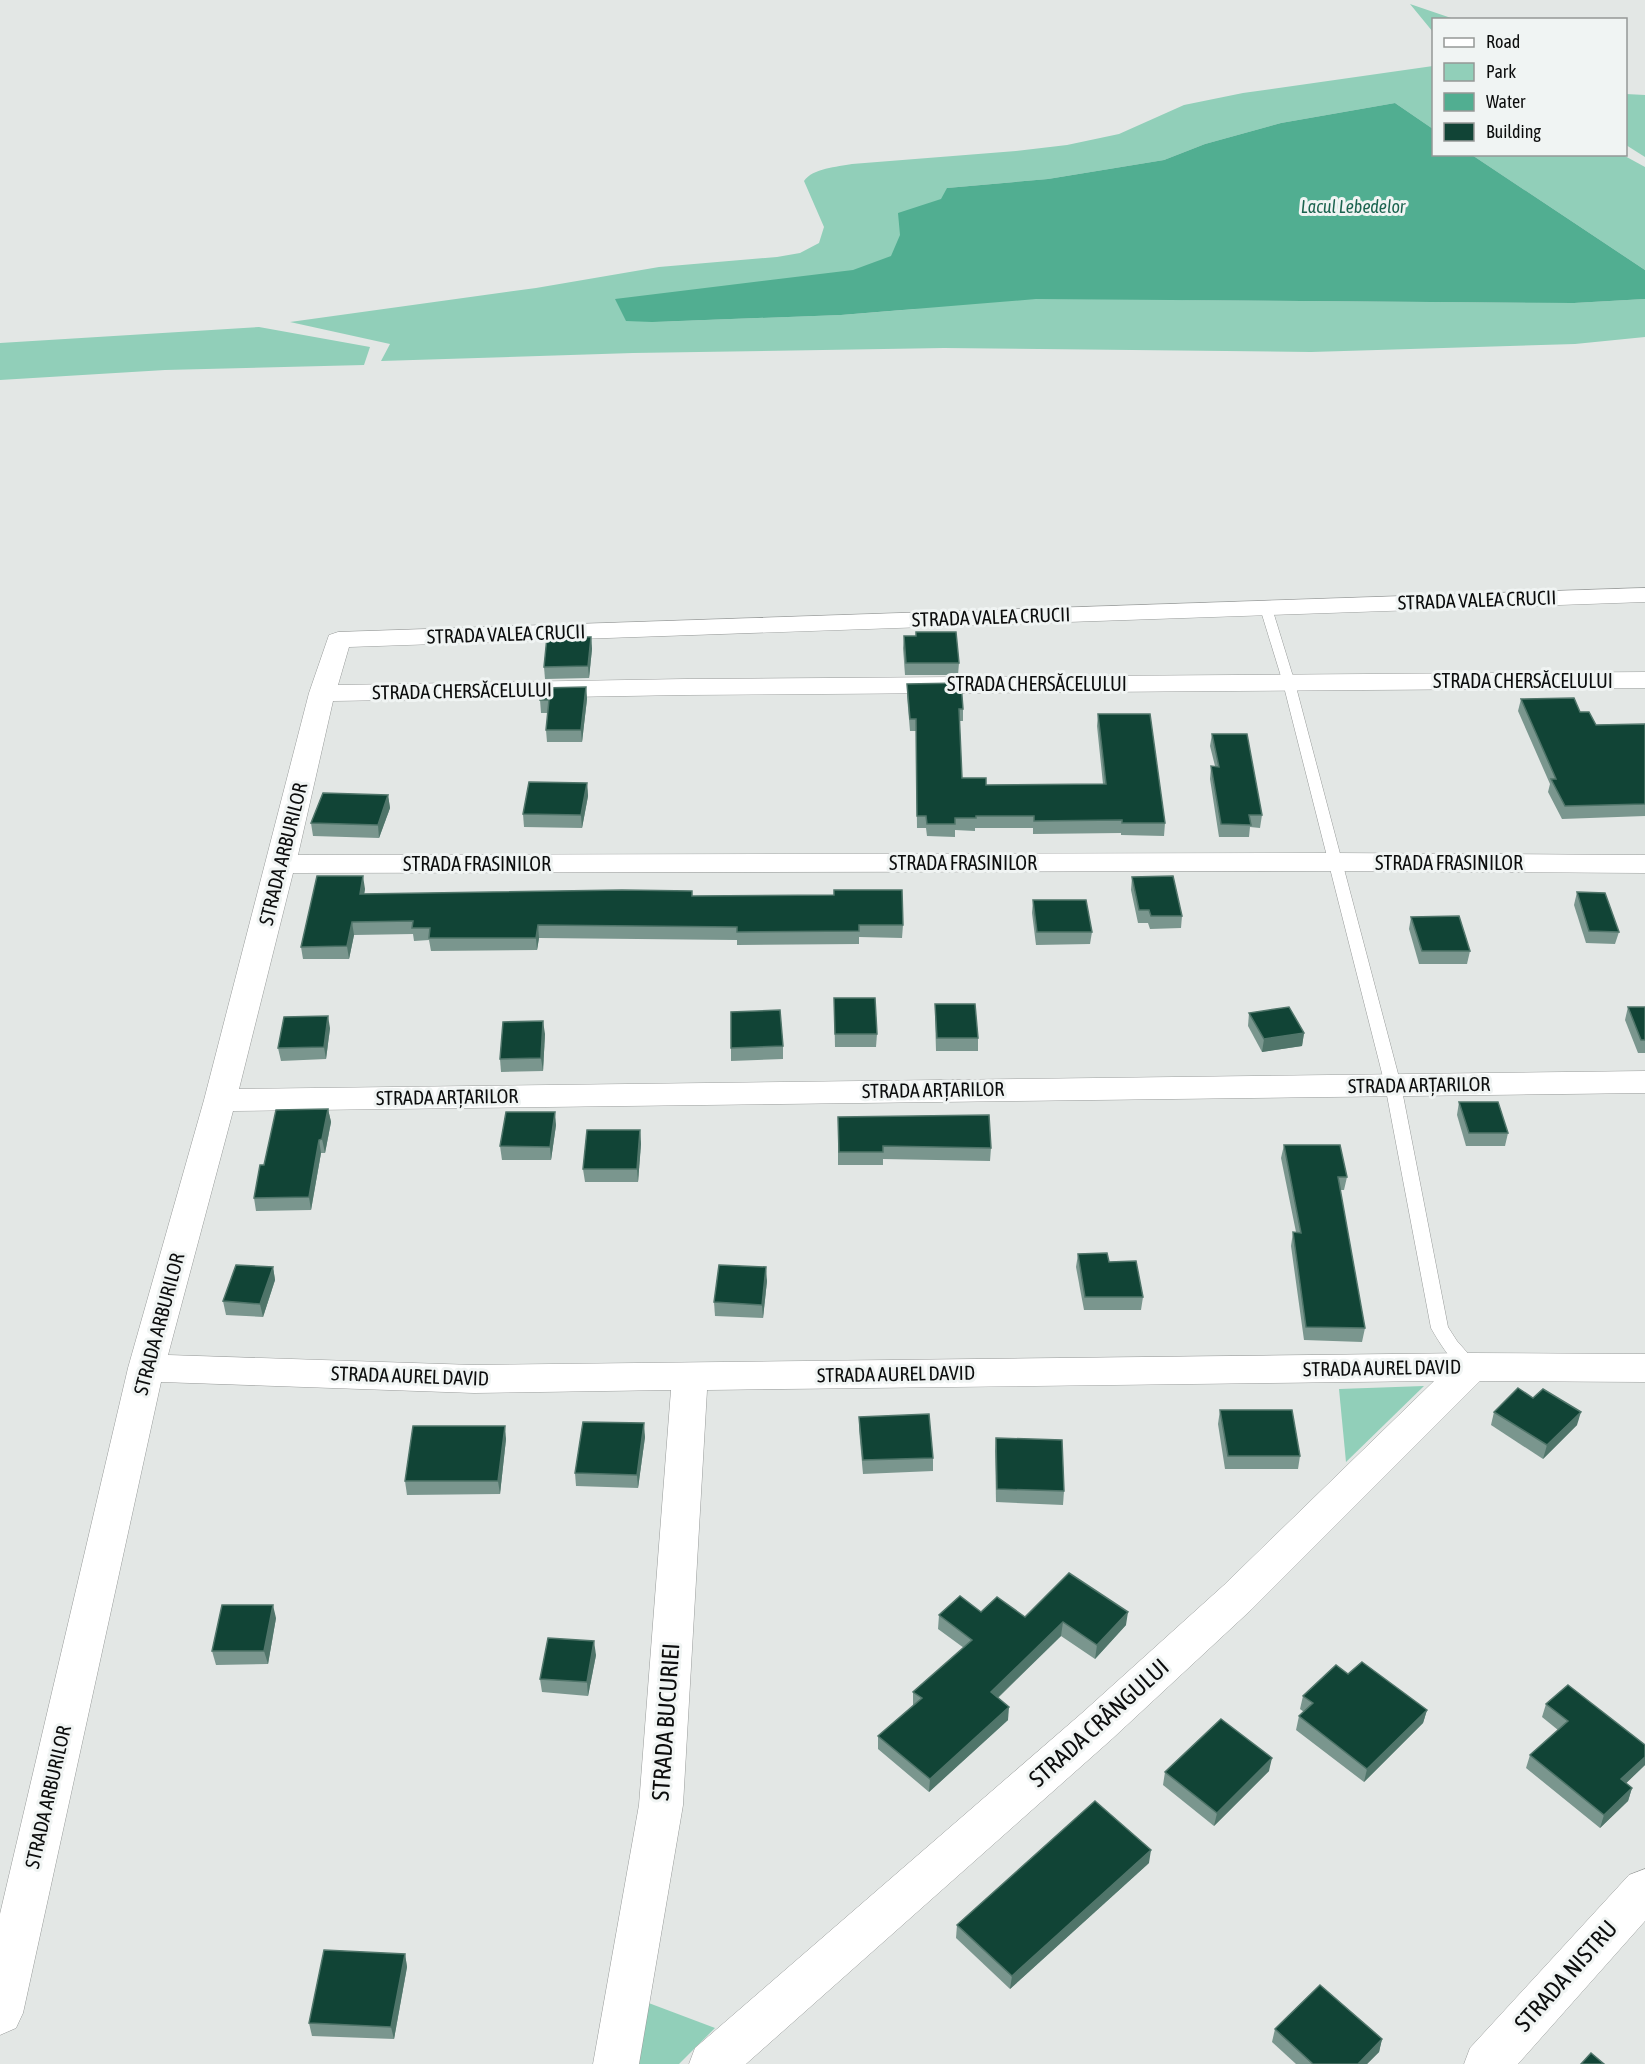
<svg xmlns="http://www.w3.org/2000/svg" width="1645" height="2064" font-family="'Asap Condensed',sans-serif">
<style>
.green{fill:#91cfb9;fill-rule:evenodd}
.water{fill:#51ae91}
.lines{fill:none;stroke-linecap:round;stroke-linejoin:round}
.service-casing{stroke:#989b9a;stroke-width:1}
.minor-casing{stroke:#989b9a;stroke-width:1}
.service{fill:#fff;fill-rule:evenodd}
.minor{fill:#fff;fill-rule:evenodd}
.wall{fill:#7a968e}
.shaded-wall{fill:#50756a}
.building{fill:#114436;stroke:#50756a;stroke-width:1.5}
.labels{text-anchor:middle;stroke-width:6;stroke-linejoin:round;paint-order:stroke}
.far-water-label{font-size:18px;font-style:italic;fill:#1b634f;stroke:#f0f4f3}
.street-label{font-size:20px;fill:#0c0d0d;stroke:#f0f4f3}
.near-street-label{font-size:24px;fill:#0c0d0d;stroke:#f0f4f3}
</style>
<rect width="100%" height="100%" fill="#e3e7e5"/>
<g class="green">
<polygon points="1410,4 1454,19 1434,20 1433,32"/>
<path d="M1433 66V129L1395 103 1281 123 1205 144 1164 160 1048 179 947 188 1179 300 1574 303 1645 299V337L1575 344 1311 352 944 348 633 353 381 361 390 344 290 322 536 288 659 267 777 257 800 253 819 243 824 227 804 181C813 168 837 167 852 164L1016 151 1067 145 1119 134 1184 105 1243 93ZM915 309 841 315 652 322Z"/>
<polygon points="1626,94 1645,95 1645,157 1626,145"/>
<polygon points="1472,155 1623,155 1645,167 1645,270"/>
<polygon points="259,327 370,347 364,365 165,370 0,380 0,343"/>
<polygon points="1424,1386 1346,1462 1339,1389"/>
<polygon points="646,2002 715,2028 679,2064 634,2064"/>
</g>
<polygon class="water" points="1395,103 1433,129 1434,154 1472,155 1645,270 1645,299 1574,303 1036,299 841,315 652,322 626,321 615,299 853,270 891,256 900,235 898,213 941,199 947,188 1048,179 1164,160 1205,144 1281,123"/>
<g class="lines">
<g class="service-casing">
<path id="service" d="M1266 604 1272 608 1295 683 1401 1085 1448 1327 1457 1341 1480 1367 1477 1372C1459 1377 1439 1342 1431 1328L1385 1085 1283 683 1260 608Z"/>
</g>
<g class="minor-casing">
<g id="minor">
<polygon points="1645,588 1645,602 349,647 338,685 685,679 1645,672 1645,688 685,695 333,701 298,855 1334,853 1645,855 1645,873 1334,871 293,873 239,1089 1645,1071 1645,1093 233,1111 168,1355 474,1365 1471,1353 1645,1354 1645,1382 1480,1381 1252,1609 1112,1739 746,2064 689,2064 695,2048 1082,1713 1224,1585 1434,1381 707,1390 683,1805 639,2064 593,2064 639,1805 671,1390 474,1393 161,1382 23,2013 16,2028 0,2035 0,1914 128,1368 204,1100 309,693 329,635 338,632"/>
<polygon points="1645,1869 1645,1921 1518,2064 1464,2064 1470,2048 1629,1875"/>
</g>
</g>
<use href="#service" class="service"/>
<use href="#minor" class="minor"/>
</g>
<g class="wall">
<polygon points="916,632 959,663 958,675 905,675 903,648 904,636 916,636"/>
<polygon points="591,637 592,649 589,678 545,679 544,667"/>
<polygon points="907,684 963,709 963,721 959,721 962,778 986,785 1103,784 1097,726 1098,714 1165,823 1164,836 1121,835 1121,833 1033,834 1033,828 975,828 975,831 955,830 955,837 927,836 926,828 917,828 916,731 910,731 907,696"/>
<polygon points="586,687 587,699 582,742 547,742 546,730 548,713 541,713 540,700"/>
<polygon points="1521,699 1580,712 1596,725 1645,724 1645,816 1562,819 1548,792 1550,784 1518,711"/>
<polygon points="1212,734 1262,815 1260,828 1250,827 1249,837 1219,837 1210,779 1211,766 1215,766 1210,746"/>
<polygon points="587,783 588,796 582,828 524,827 523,814"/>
<polygon points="388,795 390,808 379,838 313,836 311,823"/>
<polygon points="1132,877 1182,916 1181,928 1150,929 1148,923 1138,923 1131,890"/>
<polygon points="365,889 364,894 692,891 692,896 903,925 902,938 859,937 859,944 737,945 737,940 539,938 537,950 431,951 429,940 414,941 413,934 354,935 349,959 303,959 301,947"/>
<polygon points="1577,892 1619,932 1615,944 1586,943 1574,905"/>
<polygon points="1033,900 1092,932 1090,944 1036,945 1032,913"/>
<polygon points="1411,917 1470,951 1467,964 1419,964 1409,929"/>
<polygon points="834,998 877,1034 876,1047 835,1047"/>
<polygon points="935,1004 978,1038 978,1051 936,1051 935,1017"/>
<polygon points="1628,1007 1645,1007 1645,1053 1638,1053 1625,1020"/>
<polygon points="731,1012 783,1046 783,1059 731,1061"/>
<polygon points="1249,1013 1304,1033 1302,1046 1262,1052 1248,1026"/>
<polygon points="330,1028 326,1059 281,1061 278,1048"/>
<polygon points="545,1034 543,1071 501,1072 500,1059"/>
<polygon points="1459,1102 1508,1133 1505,1146 1466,1146 1457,1115"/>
<polygon points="328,1109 331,1122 325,1153 321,1153 311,1210 256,1211 254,1198 264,1165"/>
<polygon points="556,1125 551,1160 502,1160 500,1146"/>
<polygon points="640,1130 641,1144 638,1182 585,1182 583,1169"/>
<polygon points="838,1130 991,1148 990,1161 883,1159 883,1165 838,1165"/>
<polygon points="1284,1145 1347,1177 1344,1190 1340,1190 1365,1328 1362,1342 1304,1340 1291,1246 1293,1232 1296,1232 1281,1158"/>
<polygon points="1078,1254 1109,1262 1143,1297 1141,1310 1084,1310 1076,1267"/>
<polygon points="273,1267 275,1280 263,1317 226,1315 223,1301"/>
<polygon points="767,1281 763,1318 715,1316 714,1302"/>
<polygon points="1220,1410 1300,1456 1298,1469 1225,1469 1218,1424"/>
<polygon points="1494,1412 1577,1425 1543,1459 1491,1425"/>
<polygon points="859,1417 933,1458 933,1471 863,1474 859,1430"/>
<polygon points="645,1437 638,1488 576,1486 575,1473"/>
<polygon points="996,1438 1064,1491 1063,1505 996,1502 995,1451"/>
<polygon points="506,1439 500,1494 407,1495 405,1481"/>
<polygon points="981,1612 1025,1617 1126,1625 1095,1659 1061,1636 998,1698 1008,1720 929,1792 878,1749 878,1736 913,1706 913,1692 964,1648 938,1629 939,1615"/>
<polygon points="276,1618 268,1664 216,1665 212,1651"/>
<polygon points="596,1655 588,1696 542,1692 540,1679"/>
<polygon points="1348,1674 1427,1710 1423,1723 1364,1782 1296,1730 1299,1716 1304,1712 1300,1709 1303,1696"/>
<polygon points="1546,1704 1645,1745 1645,1765 1626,1783 1632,1788 1628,1801 1600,1828 1526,1768 1530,1755 1558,1730 1542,1717"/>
<polygon points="1269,1771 1214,1826 1163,1785 1165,1772"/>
<polygon points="1149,1863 1010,1989 956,1938 957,1925"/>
<polygon points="405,1954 407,1967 394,2039 312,2036 309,2023"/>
<polygon points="1275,2029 1382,2039 1379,2052 1367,2064 1296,2064 1272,2042"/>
</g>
<g class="shaded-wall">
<polygon points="591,637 592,649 589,678 588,666"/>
<polygon points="586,687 587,699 582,742 581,730"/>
<polygon points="587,783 588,796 582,828 581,815"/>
<polygon points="388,795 390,808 379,838 378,825"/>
<polygon points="363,876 365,889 362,906 360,894"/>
<polygon points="352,922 354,935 349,959 347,946"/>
<polygon points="538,925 539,938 537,950 536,938"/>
<polygon points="328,1016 330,1028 326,1059 324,1047"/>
<polygon points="543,1021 545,1034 543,1071 541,1058"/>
<polygon points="1304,1033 1302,1046 1262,1052 1264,1039"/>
<polygon points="328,1109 331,1122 325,1153 322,1139"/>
<polygon points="555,1112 556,1125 551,1160 550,1147"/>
<polygon points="640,1130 641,1144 638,1182 637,1169"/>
<polygon points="319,1140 321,1153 311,1210 309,1197"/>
<polygon points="273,1267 275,1280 263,1317 260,1304"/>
<polygon points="766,1267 767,1281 763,1318 762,1305"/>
<polygon points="1581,1412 1577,1425 1543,1459 1547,1445"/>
<polygon points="644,1423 645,1437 638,1488 637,1475"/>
<polygon points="505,1426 506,1439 500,1494 498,1481"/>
<polygon points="273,1605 276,1618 268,1664 264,1651"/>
<polygon points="1128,1612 1126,1625 1095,1659 1097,1645"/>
<polygon points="1063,1622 1061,1636 990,1705 991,1692"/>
<polygon points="594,1641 596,1655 588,1696 587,1682"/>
<polygon points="1009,1707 1008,1720 929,1792 930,1779"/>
<polygon points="1427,1710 1423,1723 1364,1782 1367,1769"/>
<polygon points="1645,1757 1645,1765 1617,1792 1621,1779"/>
<polygon points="1272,1758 1269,1771 1214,1826 1217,1813"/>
<polygon points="1632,1788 1628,1801 1600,1828 1604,1815"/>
<polygon points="1151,1850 1149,1863 1010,1989 1012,1976"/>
<polygon points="405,1954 407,1967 394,2039 391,2027"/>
<polygon points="1382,2039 1379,2052 1367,2064 1358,2064"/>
</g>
<g class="building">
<polygon points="916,632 956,632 959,663 906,663 904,636 916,636"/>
<polygon points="547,637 591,637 588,666 544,667"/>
<polygon points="961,683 963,709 959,709 962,778 986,778 986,785 1106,784 1098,714 1150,714 1165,823 1122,823 1122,820 1034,821 1034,816 976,816 976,818 955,818 955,824 927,824 926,816 917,816 916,719 910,719 907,684"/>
<polygon points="586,687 581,730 546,730 549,700 540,700 542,688"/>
<polygon points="1574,698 1580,712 1589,712 1596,725 1645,724 1645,804 1565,806 1551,779 1556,779 1521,699"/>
<polygon points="1212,734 1247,734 1262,815 1249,815 1251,825 1221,824 1211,766 1219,767"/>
<polygon points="529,782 587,783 581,815 523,814"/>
<polygon points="323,793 388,795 378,825 311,823"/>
<polygon points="317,876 363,876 360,894 622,890 692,891 692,896 834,895 834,890 902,890 903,925 859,925 859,931 737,932 737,927 538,925 536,938 429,938 430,928 412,928 413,921 352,922 347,946 301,947"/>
<polygon points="1173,876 1182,916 1151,916 1149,910 1139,910 1132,877"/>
<polygon points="1577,892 1605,893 1619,932 1589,931"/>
<polygon points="1033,900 1086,900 1092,932 1037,932"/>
<polygon points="1459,916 1470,951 1422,951 1411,917"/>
<polygon points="834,998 875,998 877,1034 835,1034"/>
<polygon points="935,1004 975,1004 978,1038 937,1038"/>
<polygon points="1289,1007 1304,1033 1264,1039 1249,1013"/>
<polygon points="1628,1007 1645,1007 1645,1040 1641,1040"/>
<polygon points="780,1010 783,1046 731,1048 731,1012"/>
<polygon points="328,1016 324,1047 278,1048 284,1017"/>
<polygon points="543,1021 541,1058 500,1059 503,1022"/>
<polygon points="1459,1102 1498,1102 1508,1133 1469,1133"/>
<polygon points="328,1109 322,1139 319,1140 309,1197 254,1198 260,1165 264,1165 276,1110"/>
<polygon points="506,1112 555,1112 550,1147 500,1146"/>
<polygon points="989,1115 991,1148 883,1146 883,1152 839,1152 838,1117"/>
<polygon points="587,1130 640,1130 637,1169 583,1169"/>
<polygon points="1284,1145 1340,1145 1347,1177 1338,1177 1365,1328 1306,1327 1293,1232 1301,1233"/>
<polygon points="1107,1253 1109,1262 1136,1261 1143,1297 1085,1297 1078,1254"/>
<polygon points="236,1265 273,1267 260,1304 223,1301"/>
<polygon points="719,1265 766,1267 762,1305 714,1302"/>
<polygon points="1518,1388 1533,1398 1543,1389 1581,1412 1547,1445 1494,1412"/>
<polygon points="1220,1410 1292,1410 1300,1456 1228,1456"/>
<polygon points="929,1414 933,1458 863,1460 859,1417"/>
<polygon points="583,1422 644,1423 637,1475 575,1473"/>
<polygon points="413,1426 505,1426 498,1481 405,1481"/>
<polygon points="996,1438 1062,1440 1064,1491 997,1489"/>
<polygon points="1069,1573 1128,1612 1097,1645 1063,1622 991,1692 1009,1707 930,1779 878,1736 922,1698 913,1692 972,1640 939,1615 960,1596 981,1612 997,1597 1025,1617"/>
<polygon points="222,1605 273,1605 264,1651 212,1651"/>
<polygon points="548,1638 594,1641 587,1682 540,1679"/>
<polygon points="1362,1662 1427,1710 1367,1769 1299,1716 1313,1703 1303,1696 1336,1665 1348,1674"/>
<polygon points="1568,1685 1645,1745 1645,1757 1621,1779 1632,1788 1604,1815 1530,1755 1568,1721 1546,1704"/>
<polygon points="1221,1719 1272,1758 1217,1813 1165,1772"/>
<polygon points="1095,1801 1151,1850 1012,1976 957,1925"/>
<polygon points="324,1950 405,1954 391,2027 309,2023"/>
<polygon points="1320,1985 1382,2039 1358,2064 1313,2064 1275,2029"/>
<polygon points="1591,2053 1604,2064 1581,2064"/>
</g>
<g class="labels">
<g class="far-water-label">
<text x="1353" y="213">Lacul Lebedelor</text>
</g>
<g class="street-label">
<text transform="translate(1477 600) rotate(-2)" y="7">STRADA VALEA CRUCII</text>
<text transform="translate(991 617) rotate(-2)" y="7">STRADA VALEA CRUCII</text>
<text transform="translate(506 634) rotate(-2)" y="7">STRADA VALEA CRUCII</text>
<text x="1523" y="688">STRADA CHERSĂCELULUI</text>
<text x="1037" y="691">STRADA CHERSĂCELULUI</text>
<text transform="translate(462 691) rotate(-1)" y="7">STRADA CHERSĂCELULUI</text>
<text transform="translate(283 854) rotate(-76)" y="7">STRADA ARBURILOR</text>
<text x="963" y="870">STRADA FRASINILOR</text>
<text x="1449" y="870">STRADA FRASINILOR</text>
<text x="477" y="871">STRADA FRASINILOR</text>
<text transform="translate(1419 1085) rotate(-1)" y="7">STRADA ARȚARILOR</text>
<text transform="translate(933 1090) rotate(-1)" y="7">STRADA ARȚARILOR</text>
<text transform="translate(447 1097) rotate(-1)" y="7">STRADA ARȚARILOR</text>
<text transform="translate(159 1324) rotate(-75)" y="7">STRADA ARBURILOR</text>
<text transform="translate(1382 1368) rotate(-1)" y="7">STRADA AUREL DAVID</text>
<text transform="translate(896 1374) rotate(-1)" y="7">STRADA AUREL DAVID</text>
<text transform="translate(410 1376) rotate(2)" y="7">STRADA AUREL DAVID</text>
<text transform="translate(48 1797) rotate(-77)" y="7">STRADA ARBURILOR</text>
</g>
<g class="near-street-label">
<text transform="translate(666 1722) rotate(-86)" y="8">STRADA BUCURIEI</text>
<text transform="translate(1099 1723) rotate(-42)" y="8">STRADA CRÂNGULUI</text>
<text transform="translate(1566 1976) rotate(-48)" y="8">STRADA NISTRU</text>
</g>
</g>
<rect x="1432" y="18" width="195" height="138" fill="#f0f4f3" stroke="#959897" stroke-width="1.5"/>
<rect x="1444" y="38" width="30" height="9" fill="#ffffff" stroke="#959897" stroke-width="1.5"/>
<text x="1486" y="48" font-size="18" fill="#0c0d0d">Road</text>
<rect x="1444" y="63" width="30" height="18" fill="#91cfb9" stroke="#959897" stroke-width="1.5"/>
<text x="1486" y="78" font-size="18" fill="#0c0d0d">Park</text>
<rect x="1444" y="93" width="30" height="18" fill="#51ae91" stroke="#959897" stroke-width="1.5"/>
<text x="1486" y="108" font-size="18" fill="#0c0d0d">Water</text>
<rect x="1444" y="123" width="30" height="18" fill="#114436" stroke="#959897" stroke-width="1.5"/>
<text x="1486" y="138" font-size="18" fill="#0c0d0d">Building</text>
</svg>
